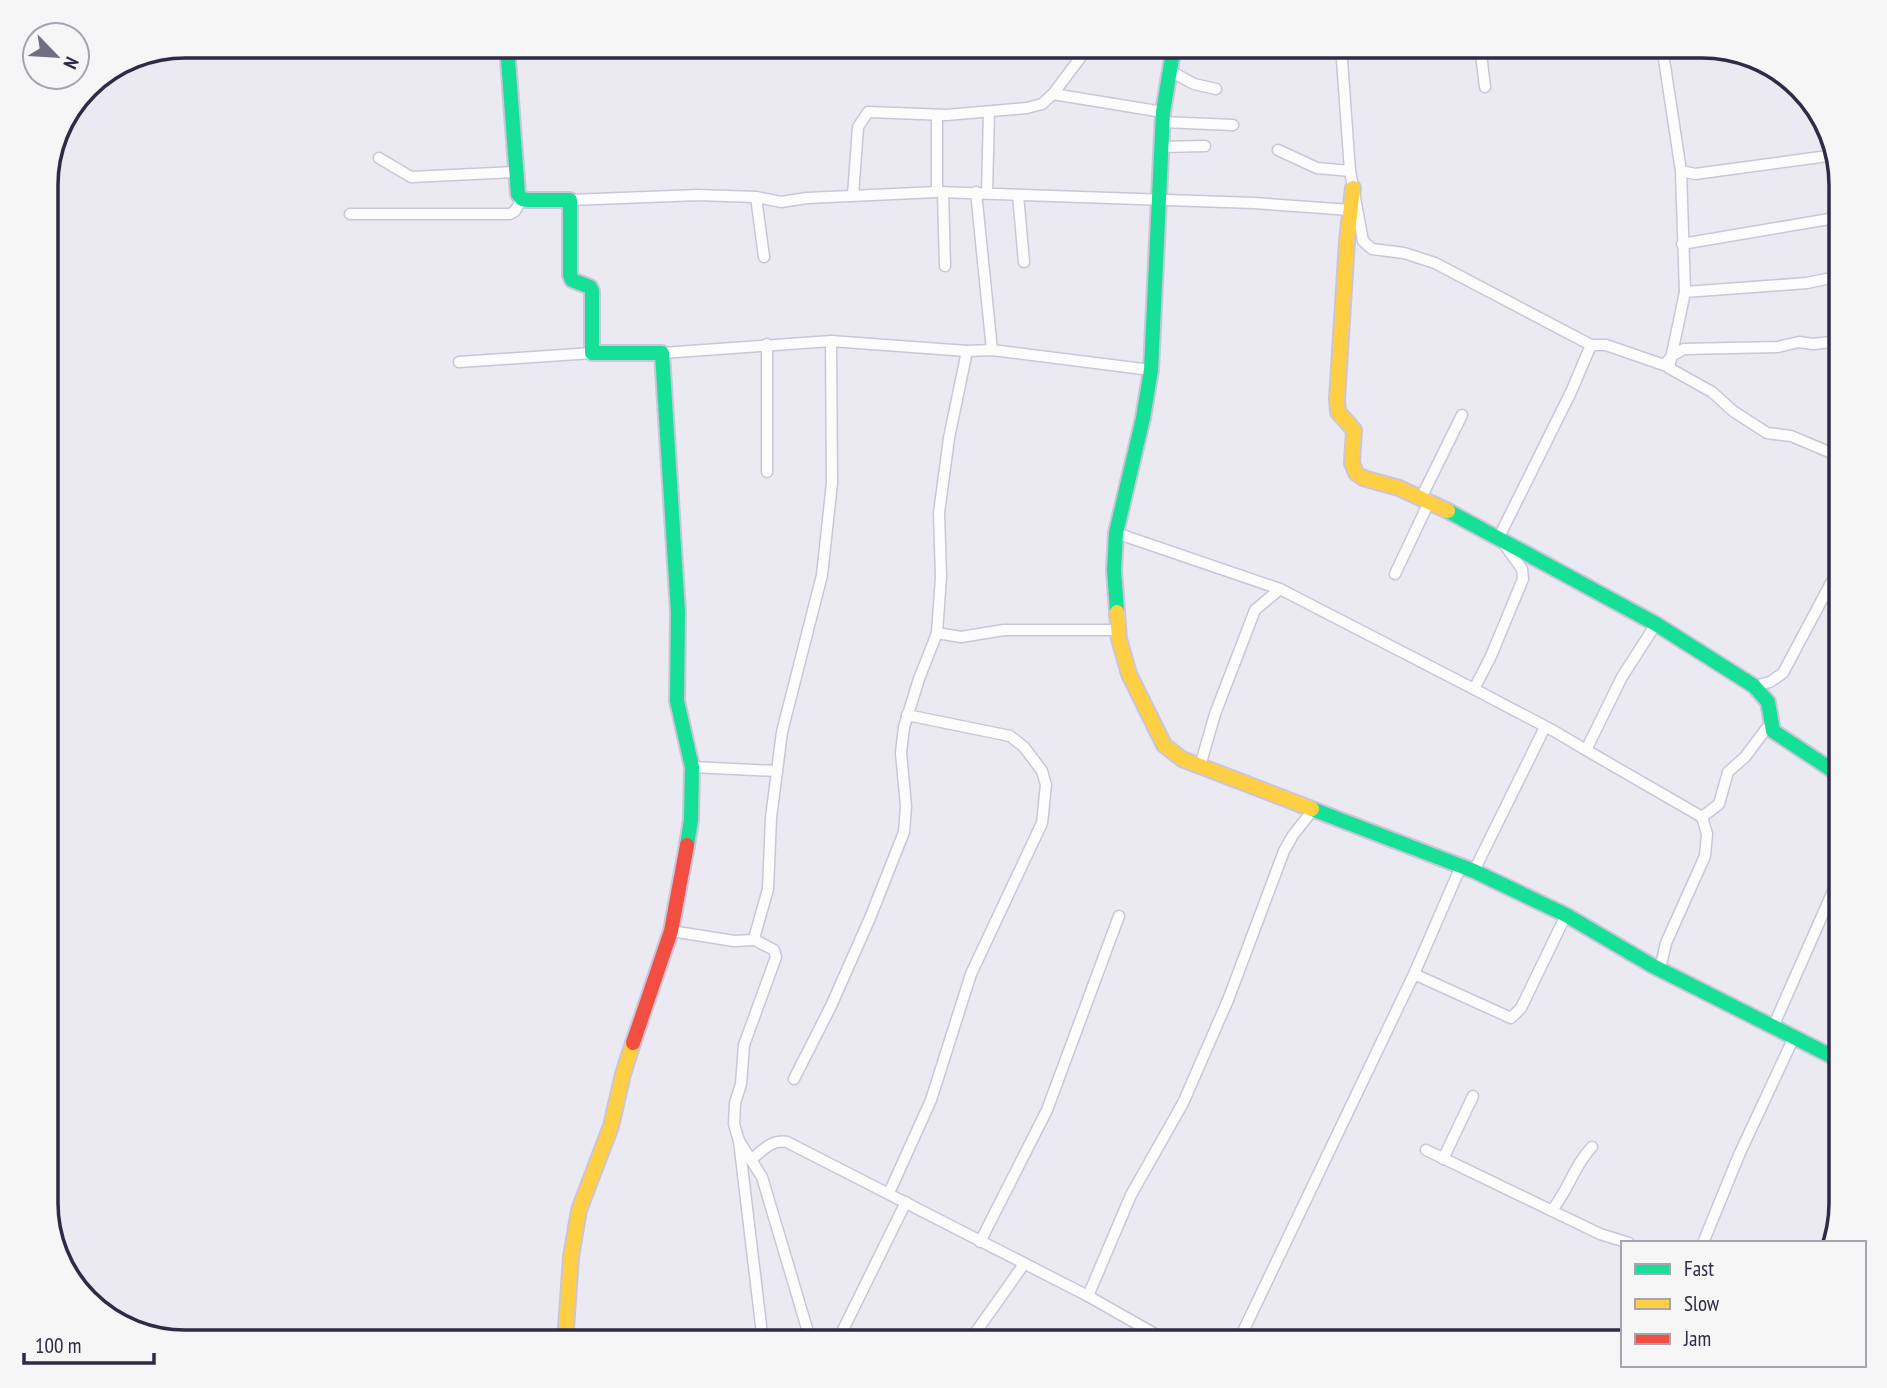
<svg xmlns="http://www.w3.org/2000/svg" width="1887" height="1388" font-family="'PT Sans Narrow',sans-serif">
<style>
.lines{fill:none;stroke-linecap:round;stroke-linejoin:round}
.street-casing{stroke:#cac6d8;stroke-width:13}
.fast-casing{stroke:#cac6d8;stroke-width:18}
.slow-casing{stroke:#cac6d8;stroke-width:18}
.jam-casing{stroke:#cac6d8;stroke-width:18}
.street{stroke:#fcfcfd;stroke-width:10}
.fast{stroke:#16e098;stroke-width:14}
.slow{stroke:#ffcf43;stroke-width:14}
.jam{stroke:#f24e42;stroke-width:14}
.rim{fill:none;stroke:#312946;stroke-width:3.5}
</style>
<rect width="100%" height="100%" fill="#ebeaf2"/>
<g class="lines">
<g class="street-casing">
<g id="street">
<polyline points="1197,46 1207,47"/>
<polyline points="1341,46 1350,171 1363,241 1372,249 1404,253 1435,263 1591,345 1606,345 1664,365 1673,355 1684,349 1778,347 1799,342 1813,344 1841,341"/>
<polyline points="1480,46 1485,87"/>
<polyline points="1662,46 1681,171 1685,292 1669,368 1712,392 1733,411 1767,433 1791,436 1841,457"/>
<polyline points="1697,46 1707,47"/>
<polyline points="1170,71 1194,84 1216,89"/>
<polyline points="1053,94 1163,112"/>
<polyline points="1162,122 1233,125"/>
<polyline points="1161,147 1205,146"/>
<polyline points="1278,150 1317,168 1350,171"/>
<polyline points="379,158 411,177 517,172"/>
<polyline points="1681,171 1695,174 1835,155"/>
<polyline points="937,192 1254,203 1350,210"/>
<polyline points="943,192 945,266"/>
<polyline points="976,192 992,350"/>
<polyline points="987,193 989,112"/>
<polyline points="853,195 858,127 868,112 947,115 1027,108 1042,104 1053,94 1089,46"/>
<polyline points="1018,195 1024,262"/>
<polyline points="756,197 764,257"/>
<polyline points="570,200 698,195 756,197 781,202 807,198 937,192 937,115"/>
<polyline points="350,214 510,214 515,211 522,199"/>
<polyline points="1682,244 1841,217"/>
<polyline points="1685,292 1807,283 1841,276"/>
<polyline points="767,344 767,472"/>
<polyline points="1591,345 1571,392 1499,537 1522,569 1523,579 1491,656 1474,689 1554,731 1586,750 1622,677 1656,624"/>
<polyline points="662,353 831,341 967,351 992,350 1151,370"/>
<polyline points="459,362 592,353"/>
<polyline points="1421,498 1462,415"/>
<polyline points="1116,533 1280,589 1474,689"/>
<polyline points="1395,574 1429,502"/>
<polyline points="937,633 961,637 1004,630 1118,630"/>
<polyline points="1754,686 1770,682 1783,673 1841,564"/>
<polyline points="1586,750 1702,817"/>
<polyline points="1200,766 1215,714 1255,610 1280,589"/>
<polyline points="692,767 777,771"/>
<polyline points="1461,866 1414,974 1511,1018 1521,1008 1566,915"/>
<polyline points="1474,871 1545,727"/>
<polyline points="671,931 734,941 755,940"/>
<polyline points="1660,969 1666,943 1705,856 1707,834 1702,817 1719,804 1728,772 1745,757 1766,729 1773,731"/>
<polyline points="1773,1027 1841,873"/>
<polyline points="794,1079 831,1006 870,918 904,832 906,806 901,753 904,727 919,679 937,633 941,577 939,513 949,438 967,351"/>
<polyline points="739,1141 763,1342"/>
<polyline points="1426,1150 1600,1234 1629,1243"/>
<path d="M752 1159C763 1150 772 1139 787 1142L1088 1296 1169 1342"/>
<polyline points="1443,1159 1473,1096"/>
<polyline points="889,1193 931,1100 971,974 1042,823 1046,785 1042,771 1024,747 1010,736 907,715"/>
<path d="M1552 1210C1568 1191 1575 1164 1592 1147"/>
<polyline points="980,1242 1047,1110 1119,916"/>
<polyline points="1703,1243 1739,1155 1794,1037"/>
<polyline points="1088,1296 1131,1195 1183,1103 1228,1000 1284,851 1293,835 1313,810"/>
<polyline points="811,1342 762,1177 739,1141 734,1124 735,1103 741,1084 744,1045 776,957 774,950 755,940 755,935 768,889 771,818 782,732 822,575 832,483 831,341"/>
<polyline points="837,1342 906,1202"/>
<polyline points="926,1342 938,1340 951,1342"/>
<polyline points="966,1342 971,1339 1024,1264"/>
<polyline points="1238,1342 1414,974"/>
</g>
</g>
<g class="fast-casing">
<g id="fast">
<polyline points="507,46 518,194 522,199 528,200 570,200 570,275 572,280 590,287 592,291 592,353 662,353 678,612 677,701 692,767 691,820 687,845"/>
<polyline points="1448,511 1656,624 1754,686 1768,702 1773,731 1841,776"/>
<polyline points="1117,612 1114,570 1116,533 1143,418 1151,370 1163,112 1174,46"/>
<polyline points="1312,809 1474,871 1566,915 1651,965 1841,1061"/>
</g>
</g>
<g class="slow-casing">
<g id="slow">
<polyline points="1353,188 1347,241 1337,399 1338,412 1354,430 1352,463 1356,473 1363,478 1399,488 1448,511"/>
<polyline points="1117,612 1119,639 1129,674 1164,745 1182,759 1312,809"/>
<polyline points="565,1342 571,1257 579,1210 611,1126 623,1074 633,1043"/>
</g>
</g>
<g class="jam-casing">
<polyline id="jam" points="633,1043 671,931 687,845"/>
</g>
<use href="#street" class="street"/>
<use href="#fast" class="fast"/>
<use href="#slow" class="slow"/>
<use href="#jam" class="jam"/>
</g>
<path d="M0 0H1887V1388H0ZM185 58H1702A127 127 0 0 1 1829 185V1203A127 127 0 0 1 1702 1330H185A127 127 0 0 1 58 1203V185A127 127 0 0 1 185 58Z" fill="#f6f6f6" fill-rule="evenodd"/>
<path class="rim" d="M185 58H1702A127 127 0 0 1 1829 185V1203A127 127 0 0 1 1702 1330H185A127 127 0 0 1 58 1203V185A127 127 0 0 1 185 58Z"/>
<rect x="1621" y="1241" width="245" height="126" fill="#f6f6f6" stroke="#a7a4b0" stroke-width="2"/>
<rect x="1635" y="1264" width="35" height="10" fill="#16e098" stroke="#a7a4b0" stroke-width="2"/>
<text x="1684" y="1276" font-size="21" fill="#312946">Fast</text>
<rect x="1635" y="1299" width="35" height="10" fill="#ffcf43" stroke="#a7a4b0" stroke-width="2"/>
<text x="1684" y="1311" font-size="21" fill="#312946">Slow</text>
<rect x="1635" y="1334" width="35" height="10" fill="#f24e42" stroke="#a7a4b0" stroke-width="2"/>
<text x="1684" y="1346" font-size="21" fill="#312946">Jam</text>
<g transform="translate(56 56) rotate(115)"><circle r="33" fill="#f6f6f6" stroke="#a7a4b0" stroke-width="2"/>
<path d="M0-5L12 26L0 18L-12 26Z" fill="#726d82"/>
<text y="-10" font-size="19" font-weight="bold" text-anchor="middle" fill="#312946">N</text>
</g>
<path d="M24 1353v10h130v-10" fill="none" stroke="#312946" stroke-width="3.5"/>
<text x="35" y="1353" font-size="21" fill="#312946" stroke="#f6f6f6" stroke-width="5" paint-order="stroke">100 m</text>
</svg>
